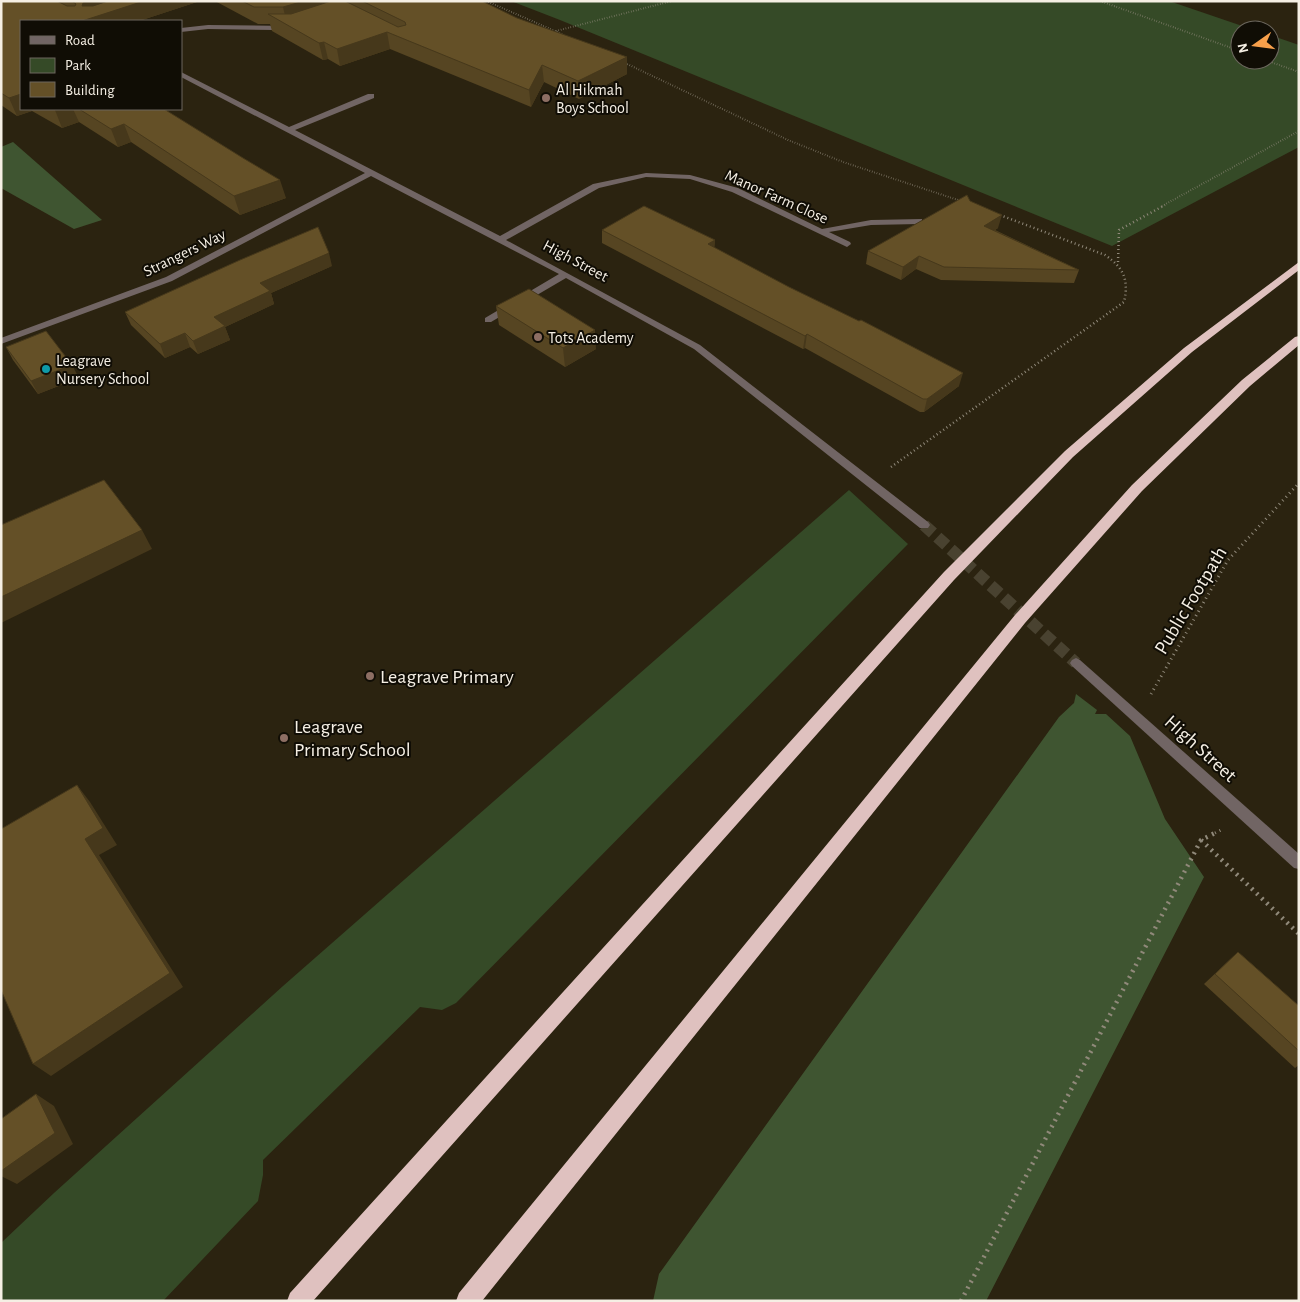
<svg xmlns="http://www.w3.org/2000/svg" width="1300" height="1302" font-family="'Alegreya Sans',sans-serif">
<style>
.green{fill:#354a27}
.forest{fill:#3f5531}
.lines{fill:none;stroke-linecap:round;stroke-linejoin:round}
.minor-tunnel{stroke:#494230;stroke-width:12;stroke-dasharray:12 6;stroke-linecap:butt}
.path-far3{stroke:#90897a;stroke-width:2;stroke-dasharray:0.5 2;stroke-linecap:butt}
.path-far2{stroke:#90897a;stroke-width:2.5;stroke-dasharray:1 3;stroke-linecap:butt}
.path-far1{stroke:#90897a;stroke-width:3;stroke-dasharray:1 4;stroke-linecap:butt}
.path{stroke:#90897a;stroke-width:4.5;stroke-dasharray:2 5;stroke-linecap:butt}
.minor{fill:#716564;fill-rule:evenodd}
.highway{fill:#dfc1bf;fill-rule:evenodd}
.wall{fill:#564522}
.shaded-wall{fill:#46381b}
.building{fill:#645027;stroke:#46381b}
.education-dot{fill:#8d6e63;stroke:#100d05;stroke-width:2}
.culture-dot{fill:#0f9aa8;stroke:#100d05;stroke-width:2}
.labels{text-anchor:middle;stroke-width:4;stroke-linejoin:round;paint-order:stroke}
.far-poi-label{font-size:16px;fill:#f5efe4;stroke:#100d05;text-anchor:start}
.far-street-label{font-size:16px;fill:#f5efe4;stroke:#100d05}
.street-label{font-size:20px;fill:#f5efe4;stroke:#100d05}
.poi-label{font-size:20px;fill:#f5efe4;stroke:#100d05;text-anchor:start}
</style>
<rect width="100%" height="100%" fill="#2b2310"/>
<g class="green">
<polygon points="511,1 1169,1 1254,30 1240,30 1240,60 1270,60 1270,35 1299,45 1299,147 1112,246 560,20"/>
<polygon points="849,490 908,544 456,1003 442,1010 420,1007 263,1160 263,1175 258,1201 163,1301 1,1301 1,1243 54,1193 283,986"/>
</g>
<g class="forest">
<polygon points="13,142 102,220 74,229 1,188 1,147"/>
<polygon points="1076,694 1097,710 1095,714 1106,714 1130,736 1165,819 1204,877 986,1301 653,1301 659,1274 1059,717 1074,703"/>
</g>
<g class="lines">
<polyline class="minor-tunnel" points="924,525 1076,663"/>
<g class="path-far3">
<polyline points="486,1 562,34"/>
<polyline points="1100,1 1240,51"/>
<polyline points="556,31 672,1"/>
<polyline points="1265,60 1299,72"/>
<polyline points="625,63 788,140 843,162 961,201"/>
<polyline points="1162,206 1299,131"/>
</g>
<g class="path-far2">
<polyline points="1118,262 1119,230 1165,205"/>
<path d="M891 467 1124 302C1129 280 1124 268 1105 255L1000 215"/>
</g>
<g class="path-far1">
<polyline points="1151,694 1228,560 1299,483"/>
<polyline points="1215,833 1221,830"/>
</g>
<g class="path">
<polyline points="1201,840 1299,934"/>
<polyline points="961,1301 1201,840 1217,832"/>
</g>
<g class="minor">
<polygon points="208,25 288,26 291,28 275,30 208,29 181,32 181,28"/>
<polygon points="181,72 289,127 368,94 374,94 374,98 295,130 500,236 593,184 646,173 690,175 738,188 822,229 871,220 922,219 922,223 919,224 871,225 829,232 850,242 851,244 847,247 732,192 690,179 646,177 599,188 506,240 700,345 928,522 930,525 928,528 920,528 694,349 566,278 491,322 485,322 485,318 559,274 371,176 172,281 1,344 1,338 166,277 365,173 181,77"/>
<polygon points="1076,658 1080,660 1299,854 1299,869 1294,868 1072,666 1070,663 1072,660"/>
</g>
<g class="highway">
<polygon points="1299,262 1299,270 1192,352 1073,457 954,580 313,1301 287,1301 290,1293 944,572 1065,451 1184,348"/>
<polygon points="1299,336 1299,345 1250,386 1142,491 1025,623 482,1301 456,1301 459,1293 1015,615 1132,485 1242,380 1295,337"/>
</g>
</g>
<g class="wall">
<polygon points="1,1 200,1 139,21 21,21 21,109 164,109 286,198 240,215 131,142 118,147 79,122 62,128 32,111 17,116 1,105"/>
<polygon points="215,1 482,1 627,74 579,99 544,82 531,107 390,49 340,66 328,59 323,60 272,31 270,24 258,24"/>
<polygon points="970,201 998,228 995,230 1079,270 1074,283 941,280 916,269 901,280 866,264 868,251"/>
<polygon points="602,230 715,240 714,248 959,386 924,412 920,412 805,348 803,349 602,243"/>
<polygon points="332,266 271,293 274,304 225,327 230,340 198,354 190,347 165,358 131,325 125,312"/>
<polygon points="496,306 596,349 565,367 499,325"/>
<polygon points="6,347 79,378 38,394 13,360"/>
<polygon points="1238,952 1299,1006 1299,1065 1295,1068 1204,984"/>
</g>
<g class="shaded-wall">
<polygon points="87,1 200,1 139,21 82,21 83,3"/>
<polygon points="304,1 331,1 287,24 283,7"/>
<polygon points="387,32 390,49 340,66 337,49"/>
<polygon points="324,42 328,59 323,60 319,43"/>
<polygon points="627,57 627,74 579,99 578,81"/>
<polygon points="542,65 544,82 531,107 529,90"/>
<polygon points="21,94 21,109 31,109 32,111 17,116 9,98"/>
<polygon points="59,109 73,109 79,122 62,128 55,110"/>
<polygon points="124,124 131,142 118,147 111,129"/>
<polygon points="280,180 286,198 240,215 234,196"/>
<polygon points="1002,215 998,228 981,238 984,226"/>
<polygon points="715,240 714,253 708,244"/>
<polygon points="329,253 332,266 271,293 274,304 225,327 230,340 198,354 193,341 214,317 260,283"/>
<polygon points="919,256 916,269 901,280 903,267"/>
<polygon points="595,330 596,349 565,367 563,348"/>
<polygon points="185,333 190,347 165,358 160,344"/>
<polygon points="807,334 805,348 803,349 805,336"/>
<polygon points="72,365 79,378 38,394 31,381"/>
<polygon points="963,373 959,386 924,412 927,399"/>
<polygon points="142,530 152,549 1,623 1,597"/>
<polygon points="77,785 90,802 117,845 99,855 183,987 51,1076 33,1064 85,839"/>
<polygon points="36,1094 54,1106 73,1144 17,1184 1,1176 1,1171"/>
</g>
<g class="building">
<polygon points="5,1 57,1 67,6 75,6 76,4 72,1 87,1 83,3 82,6 93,6 108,1 144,1 82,21 21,21 21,94 9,98 1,93 1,2"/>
<polygon points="242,1 304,1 283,7 254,7"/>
<polygon points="331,1 345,1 398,27 406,25 405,22 362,1 482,1 517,18 627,57 578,81 542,65 529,90 387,32 337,49 324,42 319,43 268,14 291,14"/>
<polygon points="79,109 164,109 243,158 280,180 234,196 124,124 111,129"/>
<polygon points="967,195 970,201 1002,215 984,226 1079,270 944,267 919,256 903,267 868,251"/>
<polygon points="644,206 715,240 708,244 789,287 859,321 861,320 963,373 927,399 923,399 807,334 805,336 602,230"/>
<polygon points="318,227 329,253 260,283 270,291 214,317 225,326 193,341 185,333 160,344 125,312 240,260"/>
<polygon points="529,289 595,330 563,348 496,306"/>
<polygon points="46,331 72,365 31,381 6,347"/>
<polygon points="104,480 142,530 1,597 1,525"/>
<polygon points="77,785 103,828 85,839 170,973 33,1064 1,990 1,829"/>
<polygon points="1238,952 1299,1006 1299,1051 1215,974"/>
<polygon points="36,1094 55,1133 1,1171 1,1119"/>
</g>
<g class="education-dot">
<circle cx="546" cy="98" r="5"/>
<circle cx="538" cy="337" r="5"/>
<circle cx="370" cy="676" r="5"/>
<circle cx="284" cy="738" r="5"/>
</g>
<circle class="culture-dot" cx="46" cy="369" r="5"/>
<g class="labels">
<g class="far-poi-label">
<text x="556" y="95">Al Hikmah<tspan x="556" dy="18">Boys School</tspan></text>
<text x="548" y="343">Tots Academy</text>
<text x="56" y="366">Leagrave<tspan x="56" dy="18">Nursery School</tspan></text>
</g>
<g class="far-street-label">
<text transform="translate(777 196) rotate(24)" y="6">Manor Farm Close</text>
<text transform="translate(184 252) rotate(-26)" y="6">Strangers Way</text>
<text transform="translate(576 260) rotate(28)" y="6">High Street</text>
</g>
<g class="street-label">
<text transform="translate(1190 600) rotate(-59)" y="7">Public Footpath</text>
<text transform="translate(1201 748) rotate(42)" y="7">High Street</text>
</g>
<g class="poi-label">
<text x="380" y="683">Leagrave Primary</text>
<text x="294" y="733">Leagrave<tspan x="294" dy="23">Primary School</tspan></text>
</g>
</g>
<rect width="1300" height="1302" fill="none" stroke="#f5efe4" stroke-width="5"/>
<rect x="20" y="20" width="162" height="90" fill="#100d05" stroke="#6c675e"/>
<rect x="30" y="36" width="25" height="8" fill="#716564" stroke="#6c675e"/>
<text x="65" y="45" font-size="15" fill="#f5efe4">Road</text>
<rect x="30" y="58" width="25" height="15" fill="#354a27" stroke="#6c675e"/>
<text x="65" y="70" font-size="15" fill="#f5efe4">Park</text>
<rect x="30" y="82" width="25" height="15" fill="#645027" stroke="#6c675e"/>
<text x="65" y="95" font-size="15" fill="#f5efe4">Building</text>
<g transform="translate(1255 45) rotate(256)"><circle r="24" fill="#100d05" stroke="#6c675e"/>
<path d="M0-4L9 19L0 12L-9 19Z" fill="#f8a04b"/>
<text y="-8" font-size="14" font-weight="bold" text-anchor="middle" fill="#f5efe4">N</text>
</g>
</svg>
